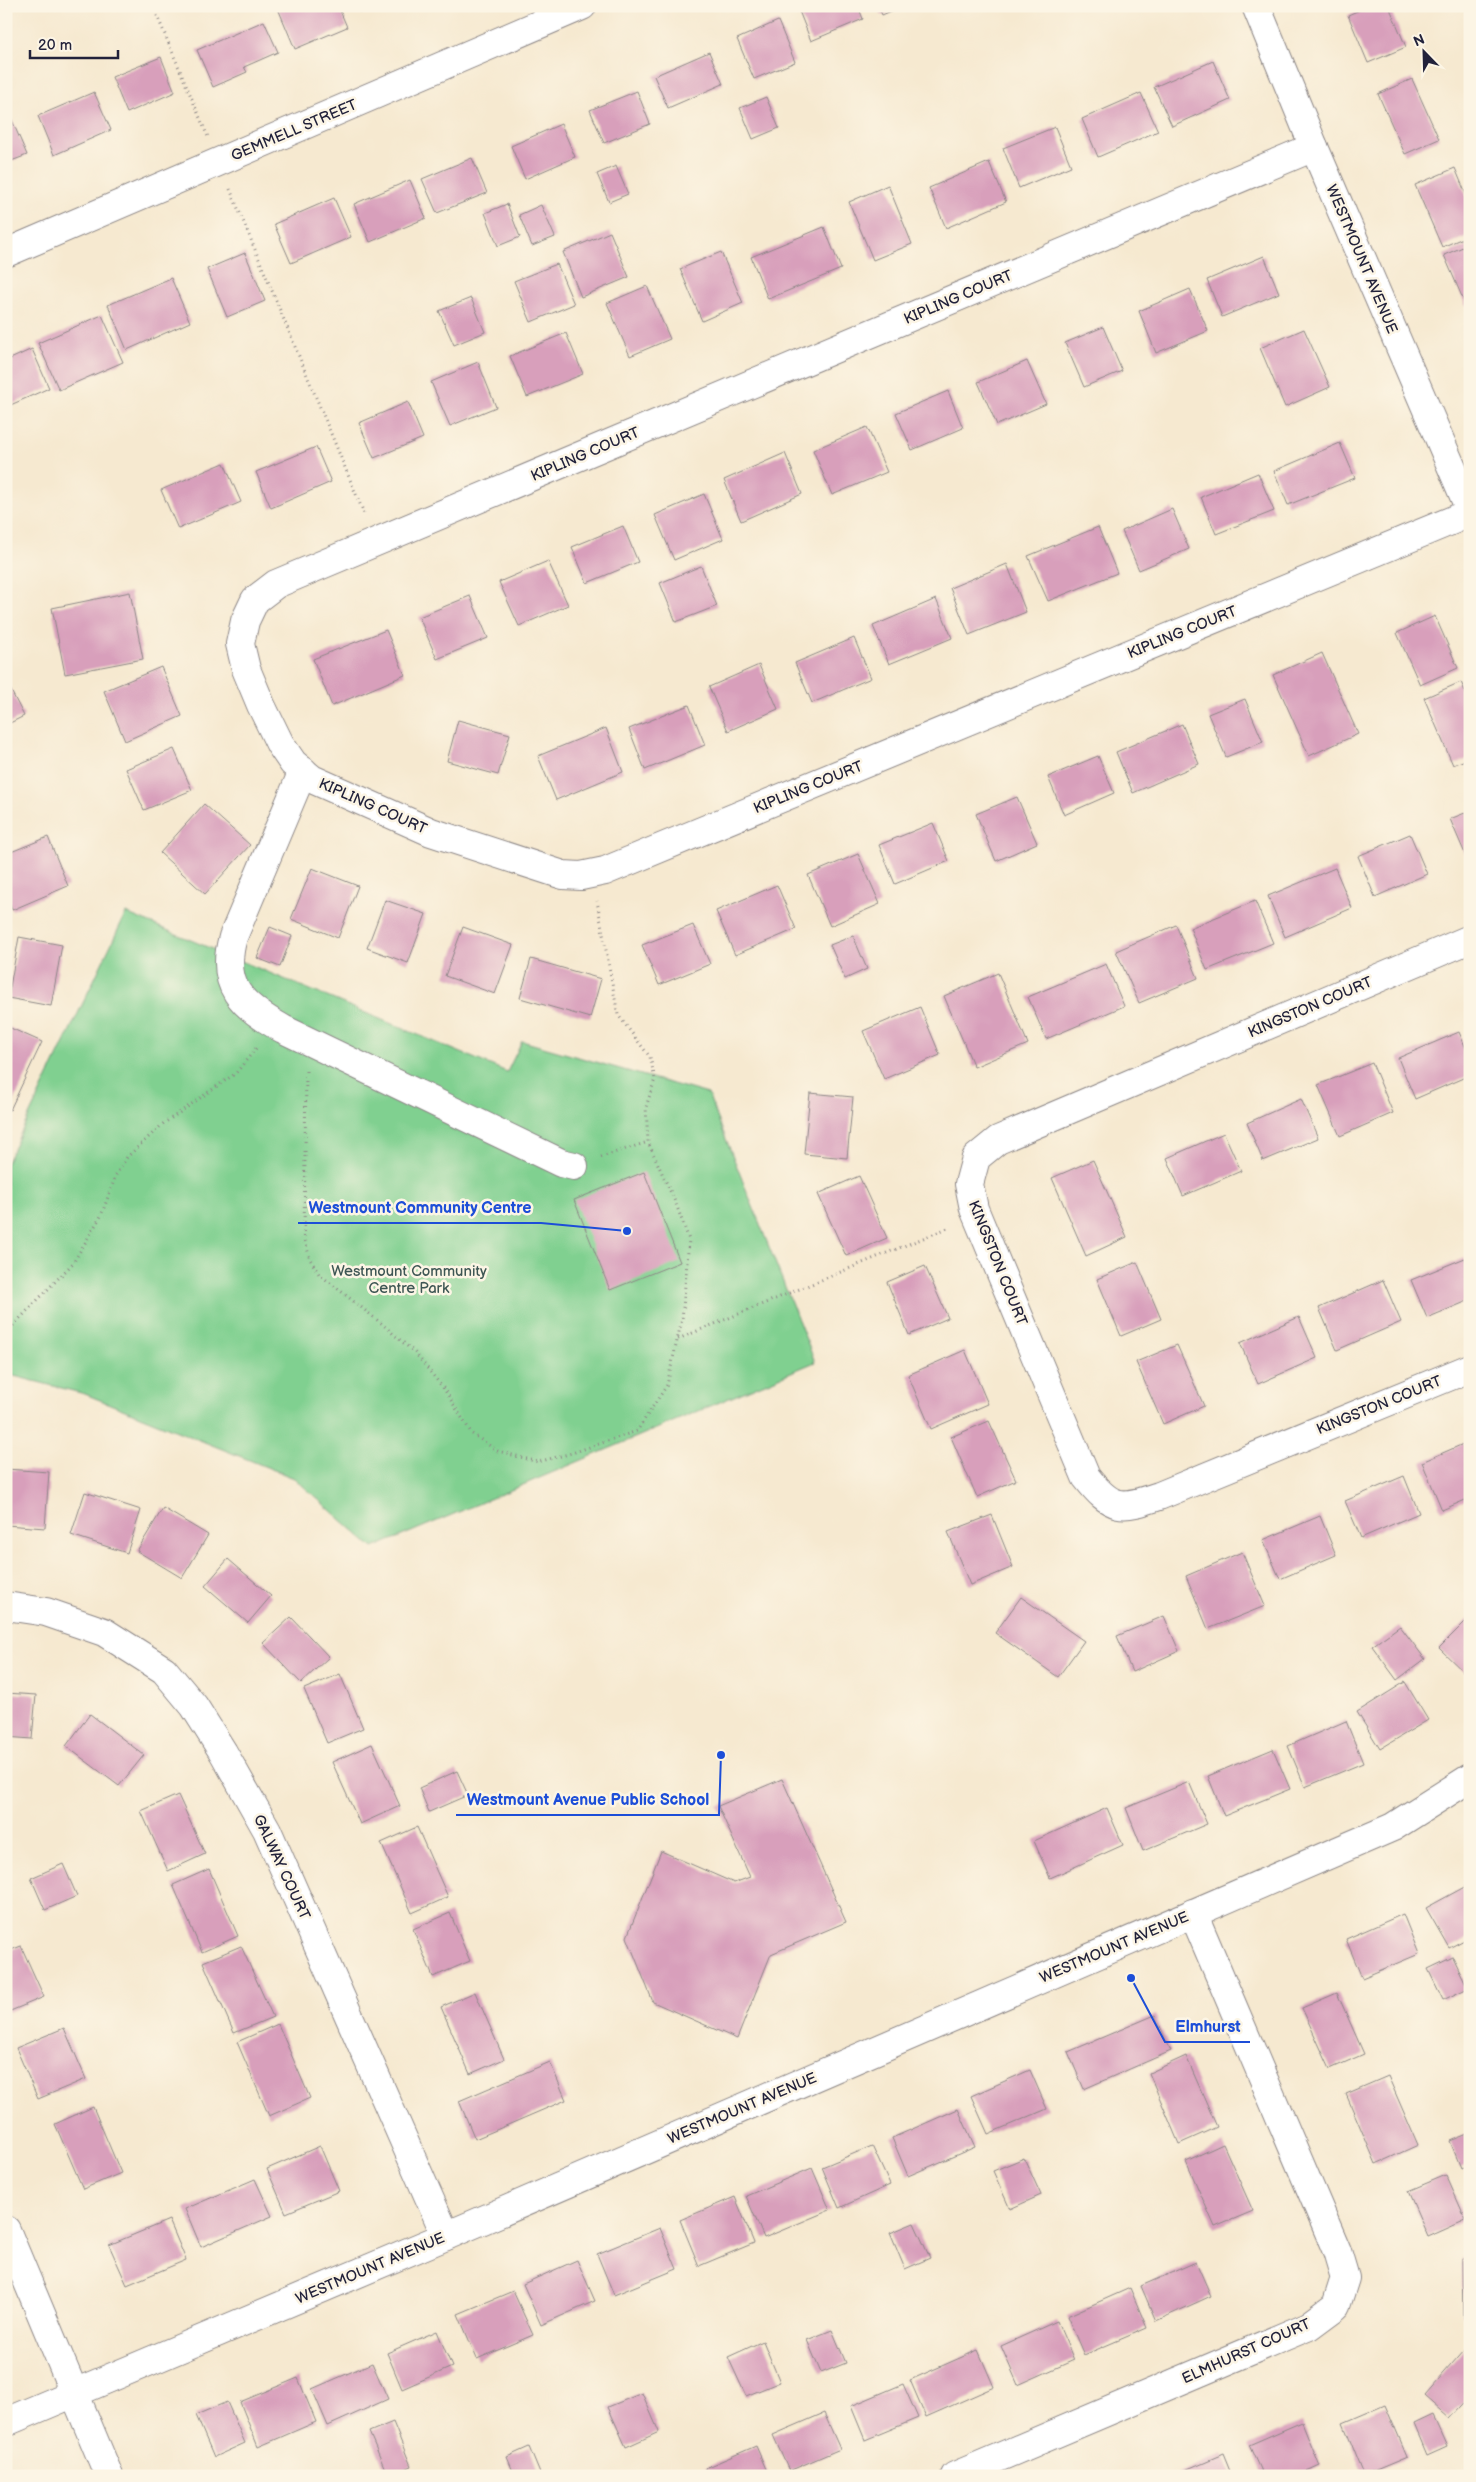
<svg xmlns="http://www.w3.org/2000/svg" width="1476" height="2482" font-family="'Balsamiq Sans',sans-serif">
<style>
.green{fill:#80d090;stroke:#517966}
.building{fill:#d89fbb}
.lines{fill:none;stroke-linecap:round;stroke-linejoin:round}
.minor-casing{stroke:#8c8686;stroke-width:30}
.path{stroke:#8c8686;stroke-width:3;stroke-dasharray:1 4;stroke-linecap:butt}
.minor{stroke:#fff;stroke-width:28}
.labels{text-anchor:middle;stroke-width:5;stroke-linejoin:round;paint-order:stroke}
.street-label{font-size:15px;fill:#22223b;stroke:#fcf5e5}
.park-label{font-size:15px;fill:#3e5654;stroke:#fcf5e5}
.leader{fill:none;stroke:#1d4ed8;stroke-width:2}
.callout-dot{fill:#1d4ed8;stroke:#fcf5e5;stroke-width:2}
.callout-label{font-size:16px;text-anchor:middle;font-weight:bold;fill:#1d4ed8;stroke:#fcf5e5;stroke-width:5;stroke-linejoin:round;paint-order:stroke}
</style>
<rect width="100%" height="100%" fill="#fcf5e5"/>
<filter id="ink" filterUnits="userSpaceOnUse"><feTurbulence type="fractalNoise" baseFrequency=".02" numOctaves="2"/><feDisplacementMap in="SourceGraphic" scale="10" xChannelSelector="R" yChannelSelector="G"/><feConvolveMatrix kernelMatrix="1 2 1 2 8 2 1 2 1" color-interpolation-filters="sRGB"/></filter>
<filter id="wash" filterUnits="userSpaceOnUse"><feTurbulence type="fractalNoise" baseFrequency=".0096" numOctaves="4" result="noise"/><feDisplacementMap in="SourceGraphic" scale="20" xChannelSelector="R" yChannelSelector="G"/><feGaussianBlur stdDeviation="1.12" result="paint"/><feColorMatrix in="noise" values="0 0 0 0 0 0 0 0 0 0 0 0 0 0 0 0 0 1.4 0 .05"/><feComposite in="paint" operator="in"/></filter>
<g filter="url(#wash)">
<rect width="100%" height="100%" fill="#f6e9d0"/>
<polygon class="green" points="126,913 507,1072 522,1041 708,1094 815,1362 373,1548 294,1478 85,1394 6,1374 6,1164"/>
<g id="blocks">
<g class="building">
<polygon points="277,6 338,6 347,27 295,49"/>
<polygon points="357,6 373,6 359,12"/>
<polygon points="797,6 858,6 863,19 811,41"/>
<polygon points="878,6 903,6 882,15"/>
<polygon points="1369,6 1389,6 1406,47 1368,63 1348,15"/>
<polygon points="264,21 278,52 244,67 247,72 213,87 197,50"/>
<polygon points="778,21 795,62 754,79 737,39"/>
<polygon points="709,52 723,84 668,108 654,76"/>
<polygon points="161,57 175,92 127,113 112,77"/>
<polygon points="1213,61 1230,100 1172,126 1154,87"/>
<polygon points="1412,79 1439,139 1405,154 1378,94"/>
<polygon points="637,91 650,124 604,143 590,110"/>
<polygon points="94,92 111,130 54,155 38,116"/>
<polygon points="1141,93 1158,131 1098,157 1082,119"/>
<polygon points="766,97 779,128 753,139 740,108"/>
<polygon points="11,118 27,155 6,163 6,120"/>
<polygon points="561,124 575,157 525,179 511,146"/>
<polygon points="1055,127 1071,166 1019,188 1003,148"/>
<polygon points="472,158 487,193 437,213 422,179"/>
<polygon points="989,162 1006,202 946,228 929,188"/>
<polygon points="616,166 628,194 609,202 597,174"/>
<polygon points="1455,168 1470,204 1470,235 1442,247 1415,185"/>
<polygon points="410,180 426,218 370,242 354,204"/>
<polygon points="888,185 912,244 873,260 849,202"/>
<polygon points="334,198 351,237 291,263 274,224"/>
<polygon points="507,204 520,237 498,246 485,213"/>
<polygon points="541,205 555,237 532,246 519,215"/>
<polygon points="824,227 841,269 768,299 751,257"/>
<polygon points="610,232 629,277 581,297 563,252"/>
<polygon points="1470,244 1470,304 1466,306 1444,255"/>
<polygon points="721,252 743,303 702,321 680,269"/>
<polygon points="245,253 265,301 227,317 207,269"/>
<polygon points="1264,256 1279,293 1222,317 1207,280"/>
<polygon points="557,264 574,304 531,322 514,281"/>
<polygon points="171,278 190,322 127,350 108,305"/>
<polygon points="647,286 670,339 630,356 607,303"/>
<polygon points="1190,289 1208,331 1156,353 1139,311"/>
<polygon points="471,298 485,332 454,345 439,311"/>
<polygon points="102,315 123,362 59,390 38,343"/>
<polygon points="1103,327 1122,371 1084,387 1065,343"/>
<polygon points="1304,329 1330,387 1285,407 1260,348"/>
<polygon points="566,333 583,374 527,397 510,356"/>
<polygon points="32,349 49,388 6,407 6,361"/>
<polygon points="1027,361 1046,404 997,425 978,382"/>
<polygon points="478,362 496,407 450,426 431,382"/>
<polygon points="948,391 963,428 912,450 896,413"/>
<polygon points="408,402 423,438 374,458 359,423"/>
<polygon points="867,427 887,472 832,495 813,450"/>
<polygon points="1340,443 1355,478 1288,505 1274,471"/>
<polygon points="316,447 331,482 271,508 256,472"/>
<polygon points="785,453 802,494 741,521 724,480"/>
<polygon points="224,463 241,502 178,529 161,490"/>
<polygon points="1258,473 1274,511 1216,534 1201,497"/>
<polygon points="704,494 723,539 674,560 655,515"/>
<polygon points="1172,509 1189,549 1139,570 1122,531"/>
<polygon points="623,526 638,562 587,583 572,547"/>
<polygon points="1098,527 1117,573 1048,601 1028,556"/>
<polygon points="548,561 568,605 519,626 499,582"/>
<polygon points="1007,564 1026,612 969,635 950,588"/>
<polygon points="701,566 717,606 676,622 660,583"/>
<polygon points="130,592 143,659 65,674 52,608"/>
<polygon points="470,596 488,638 437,659 419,617"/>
<polygon points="936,599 952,638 889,664 873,626"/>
<polygon points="1435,616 1458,668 1420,685 1397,633"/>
<polygon points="386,630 405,675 332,706 313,659"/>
<polygon points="854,638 871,678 812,703 795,663"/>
<polygon points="1322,653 1358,734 1309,756 1273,675"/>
<polygon points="759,665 778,709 728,731 709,687"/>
<polygon points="161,667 182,716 125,741 104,691"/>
<polygon points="6,681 24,716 6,725"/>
<polygon points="1461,682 1470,703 1470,758 1453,765 1424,698"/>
<polygon points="1245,699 1263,742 1226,757 1208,714"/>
<polygon points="689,705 705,745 645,770 629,729"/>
<polygon points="458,720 510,734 498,775 447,761"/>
<polygon points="1182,724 1199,764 1133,793 1116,752"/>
<polygon points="606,728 623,772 556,800 538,756"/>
<polygon points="174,749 192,790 144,810 126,769"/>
<polygon points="1098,756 1114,793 1064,815 1048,777"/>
<polygon points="1017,797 1037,843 996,861 976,814"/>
<polygon points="204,804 250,845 205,894 160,853"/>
<polygon points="1470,811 1470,854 1466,856 1450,819"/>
<polygon points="933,823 949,861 895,884 879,845"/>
<polygon points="1410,834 1427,874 1375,897 1358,856"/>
<polygon points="48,837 68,886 12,910 6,895 6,854"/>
<polygon points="858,854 880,904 830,926 808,875"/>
<polygon points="312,868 358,886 338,938 291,919"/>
<polygon points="1335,868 1352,908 1285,937 1268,896"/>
<polygon points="777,885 796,929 735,955 716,911"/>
<polygon points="385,900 426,914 408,963 367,948"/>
<polygon points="1255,901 1273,943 1207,970 1190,928"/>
<polygon points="693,925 710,964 659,985 642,945"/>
<polygon points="1176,925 1198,978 1139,1003 1116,951"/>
<polygon points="270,927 292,936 280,967 257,958"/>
<polygon points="463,927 513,945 495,994 445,976"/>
<polygon points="853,936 867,969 845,979 830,945"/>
<polygon points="19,937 62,945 51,1006 8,998"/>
<polygon points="531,959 601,979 590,1018 520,998"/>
<polygon points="1106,964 1124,1006 1046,1039 1028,997"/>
<polygon points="998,973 1028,1044 974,1067 944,996"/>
<polygon points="920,1007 940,1055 884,1079 863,1031"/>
<polygon points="6,1026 42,1042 10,1110 6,1109"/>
<polygon points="1459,1032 1470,1058 1470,1075 1415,1099 1398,1058"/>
<polygon points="1372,1063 1393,1113 1340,1136 1318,1085"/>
<polygon points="810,1093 853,1097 847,1158 804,1154"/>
<polygon points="1301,1099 1318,1138 1263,1161 1247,1123"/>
<polygon points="1224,1133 1241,1171 1183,1196 1167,1158"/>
<polygon points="1093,1160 1127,1237 1086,1256 1052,1178"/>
<polygon points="644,1172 680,1262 610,1290 574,1200"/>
<polygon points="859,1176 887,1238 846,1256 818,1194"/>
<polygon points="1465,1258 1470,1269 1470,1300 1427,1318 1411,1280"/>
<polygon points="1137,1262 1161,1319 1121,1336 1097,1279"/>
<polygon points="925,1266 948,1318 909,1335 887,1282"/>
<polygon points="1383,1280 1401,1322 1337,1350 1319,1308"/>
<polygon points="1299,1317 1317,1358 1258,1384 1240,1343"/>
<polygon points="1177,1345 1204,1406 1163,1424 1136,1362"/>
<polygon points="965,1350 988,1404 931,1429 908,1375"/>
<polygon points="989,1421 1016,1480 977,1497 951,1437"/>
<polygon points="1470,1441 1470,1498 1442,1510 1422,1462"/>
<polygon points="6,1469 49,1472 45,1528 6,1525"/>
<polygon points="1404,1476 1419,1513 1361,1538 1345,1501"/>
<polygon points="85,1492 141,1510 127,1553 71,1535"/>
<polygon points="163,1508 208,1535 182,1578 137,1551"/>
<polygon points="992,1515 1013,1567 970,1585 948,1532"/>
<polygon points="1320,1516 1336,1555 1280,1579 1263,1540"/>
<polygon points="1242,1552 1265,1606 1208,1629 1186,1576"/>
<polygon points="228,1559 271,1596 248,1623 205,1586"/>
<polygon points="1021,1597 1084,1641 1058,1677 995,1633"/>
<polygon points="1164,1616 1179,1651 1132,1672 1117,1636"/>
<polygon points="291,1617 329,1657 301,1683 263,1643"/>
<polygon points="1470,1617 1470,1678 1439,1648"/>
<polygon points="1400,1626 1425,1659 1397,1680 1372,1646"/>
<polygon points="340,1674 363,1728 327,1743 304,1689"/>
<polygon points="1405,1682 1428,1720 1380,1749 1357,1712"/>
<polygon points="6,1693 36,1695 32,1739 6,1737"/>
<polygon points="90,1714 144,1755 119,1786 66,1746"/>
<polygon points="1346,1721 1363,1763 1305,1787 1288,1746"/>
<polygon points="372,1744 400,1806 360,1824 332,1762"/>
<polygon points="1273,1749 1290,1789 1224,1816 1208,1776"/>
<polygon points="457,1771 468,1795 429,1812 419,1788"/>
<polygon points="782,1779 846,1922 771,1954 737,2039 653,2002 627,1937 661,1851 734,1883 750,1877 718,1806"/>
<polygon points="1189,1782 1207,1824 1143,1851 1126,1808"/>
<polygon points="178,1795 205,1854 168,1871 141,1811"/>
<polygon points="1107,1808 1123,1845 1050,1878 1034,1841"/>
<polygon points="417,1827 448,1897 412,1913 381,1843"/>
<polygon points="63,1864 77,1896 45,1910 31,1878"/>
<polygon points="209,1869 238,1936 202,1952 173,1885"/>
<polygon points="1470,1884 1470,1937 1449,1948 1426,1908"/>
<polygon points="450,1913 470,1961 433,1977 413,1929"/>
<polygon points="1403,1914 1419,1954 1362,1978 1346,1939"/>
<polygon points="21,1946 44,1997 8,2012 6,2007 6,1952"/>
<polygon points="241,1946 273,2017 234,2033 203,1962"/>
<polygon points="1453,1957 1468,1988 1443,2000 1428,1969"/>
<polygon points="475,1992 504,2059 470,2074 441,2007"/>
<polygon points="1337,1993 1364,2054 1330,2069 1302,2008"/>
<polygon points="1155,2015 1171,2051 1084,2089 1068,2052"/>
<polygon points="278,2024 310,2098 269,2116 237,2042"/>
<polygon points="64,2028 86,2079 38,2099 16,2048"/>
<polygon points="1186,2056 1217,2127 1179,2144 1149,2073"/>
<polygon points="550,2062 566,2100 475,2139 459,2101"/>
<polygon points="1030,2070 1047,2109 988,2134 971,2096"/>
<polygon points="1388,2076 1418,2145 1376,2164 1346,2094"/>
<polygon points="93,2107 121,2173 83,2189 55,2124"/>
<polygon points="958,2109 975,2147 908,2176 892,2138"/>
<polygon points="1470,2133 1470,2164 1461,2168 1450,2141"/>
<polygon points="1223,2144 1253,2211 1215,2227 1186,2161"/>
<polygon points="320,2146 339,2191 286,2213 267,2169"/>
<polygon points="872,2146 890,2185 839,2208 822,2167"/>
<polygon points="1024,2158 1041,2195 1010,2209 993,2171"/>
<polygon points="812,2168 830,2210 764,2238 746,2196"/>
<polygon points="1446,2175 1466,2220 1428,2237 1408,2191"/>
<polygon points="255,2179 272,2216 201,2247 185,2209"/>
<polygon points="735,2197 754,2243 699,2266 680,2220"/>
<polygon points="169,2220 186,2260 127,2285 109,2245"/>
<polygon points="914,2223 930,2258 905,2269 890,2233"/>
<polygon points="660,2228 677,2269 614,2295 597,2254"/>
<polygon points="1462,2258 1470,2258 1470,2319 1463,2319"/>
<polygon points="577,2260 595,2301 541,2325 523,2284"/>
<polygon points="1196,2262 1211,2296 1156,2321 1141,2286"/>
<polygon points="1130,2288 1147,2328 1084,2355 1067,2316"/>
<polygon points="513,2291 533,2335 477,2359 458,2314"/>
<polygon points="1057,2321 1074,2360 1018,2385 1001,2346"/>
<polygon points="832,2330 846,2363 821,2373 807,2340"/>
<polygon points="437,2331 452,2367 402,2389 387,2353"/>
<polygon points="763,2341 780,2382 746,2396 728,2357"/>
<polygon points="1465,2349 1470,2352 1470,2395 1449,2418 1424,2396"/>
<polygon points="978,2350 994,2387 926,2417 910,2380"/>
<polygon points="372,2363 388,2399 328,2426 312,2389"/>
<polygon points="298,2378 316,2422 258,2447 240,2402"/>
<polygon points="903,2384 918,2418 865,2440 851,2406"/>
<polygon points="642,2393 659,2432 626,2447 608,2407"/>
<polygon points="227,2402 245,2443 214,2457 196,2415"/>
<polygon points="1385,2405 1407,2457 1364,2475 1343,2423"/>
<polygon points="824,2413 840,2449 789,2471 773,2435"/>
<polygon points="1433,2415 1447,2446 1427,2455 1414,2424"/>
<polygon points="393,2422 411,2466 388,2476 369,2432"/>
<polygon points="1302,2422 1320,2466 1298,2476 1263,2476 1249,2445"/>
<polygon points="756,2446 769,2476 708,2476 705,2468"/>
<polygon points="529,2447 541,2476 515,2476 507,2457"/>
<polygon points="1223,2454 1232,2476 1171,2476"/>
</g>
</g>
</g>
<g filter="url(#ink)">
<use href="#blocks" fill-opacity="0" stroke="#8c8686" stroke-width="1"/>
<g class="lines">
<g class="minor-casing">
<g id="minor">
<polyline points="1256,6 1314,147 1470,510"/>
<polyline points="1314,147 276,584 255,600 245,621 240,644 246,669 261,705 280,744 293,763 312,779 431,832 563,875 581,876 605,871 1470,513"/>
<polyline points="6,253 582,6"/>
<path d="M303 771 233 937C219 986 242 1006 283 1029L561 1163 574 1166"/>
<path d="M1470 939 998 1140 976 1158 969 1184 974 1209 1086 1477C1112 1510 1121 1509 1159 1496L1470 1368"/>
<polyline points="6,1606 46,1612 104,1632 164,1670 194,1706 223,1752 267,1830 446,2236"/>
<polyline points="6,2230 109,2476"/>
<polyline points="6,2422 446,2236 1393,1827 1470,1778"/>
<polyline points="955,2476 1309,2326 1336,2306 1345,2278 1337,2251 1193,1913"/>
</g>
</g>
<g class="path">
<polyline points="153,6 208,137"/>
<polyline points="230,189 365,516"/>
<polyline points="306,1071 304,1237 310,1259 319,1274 381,1323 415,1353 444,1389 472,1434 498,1451 538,1462 572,1453 637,1431 667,1385 682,1319 689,1240 676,1204 648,1142 646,1107 655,1079 650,1057 618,1015 597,901"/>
<polyline points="601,1157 648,1142"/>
<polyline points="6,1333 73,1263 101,1216 116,1175 127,1157 163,1124 236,1073 257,1047"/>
<polyline points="678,1339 950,1227"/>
</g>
<use href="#minor" class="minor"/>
</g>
</g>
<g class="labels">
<g class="street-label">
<text transform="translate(294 130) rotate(-23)" y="5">GEMMELL STREET</text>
<text transform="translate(1362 259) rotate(67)" y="5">WESTMOUNT AVENUE</text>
<text transform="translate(958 297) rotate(-23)" y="5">KIPLING COURT</text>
<text transform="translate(585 454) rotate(-23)" y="5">KIPLING COURT</text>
<text transform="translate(1182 632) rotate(-22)" y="5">KIPLING COURT</text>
<text transform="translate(808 787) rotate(-22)" y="5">KIPLING COURT</text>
<text transform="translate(373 806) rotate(24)" y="5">KIPLING COURT</text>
<text transform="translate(1310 1007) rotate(-23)" y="5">KINGSTON COURT</text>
<text transform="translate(998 1263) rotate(68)" y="5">KINGSTON COURT</text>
<text transform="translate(1379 1405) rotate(-22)" y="5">KINGSTON COURT</text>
<text transform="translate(282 1867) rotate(65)" y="5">GALWAY COURT</text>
<text transform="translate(1114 1947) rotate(-23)" y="5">WESTMOUNT AVENUE</text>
<text transform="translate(742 2108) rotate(-23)" y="5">WESTMOUNT AVENUE</text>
<text transform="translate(370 2268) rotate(-23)" y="5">WESTMOUNT AVENUE</text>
<text transform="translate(1246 2351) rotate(-24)" y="5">ELMHURST COURT</text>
</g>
<g class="park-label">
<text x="409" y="1276">Westmount Community<tspan x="409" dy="17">Centre Park</tspan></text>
</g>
</g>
<path class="leader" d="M627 1231L541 1223H298M721 1755L719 1815H456M1131 1978L1165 2042H1250"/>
<g class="callout-dot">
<circle cx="627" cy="1231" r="5"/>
<circle cx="721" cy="1755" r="5"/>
<circle cx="1131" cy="1978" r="5"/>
</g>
<g class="callout-label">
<text x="420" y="1213">Westmount Community Centre</text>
<text x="588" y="1805">Westmount Avenue Public School</text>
<text x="1208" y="2032">Elmhurst</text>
</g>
<rect width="1476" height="2482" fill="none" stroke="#fcf5e5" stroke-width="25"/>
<g transform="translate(1424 52) rotate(337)" stroke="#fcf5e5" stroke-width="4" paint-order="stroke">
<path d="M0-4L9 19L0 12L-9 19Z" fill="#22223b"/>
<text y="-8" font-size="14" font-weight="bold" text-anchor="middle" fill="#22223b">N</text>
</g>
<path d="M30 50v8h88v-8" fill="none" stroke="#22223b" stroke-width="2.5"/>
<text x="38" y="50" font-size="15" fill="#22223b" stroke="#fcf5e5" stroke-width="4" paint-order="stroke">20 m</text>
</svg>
